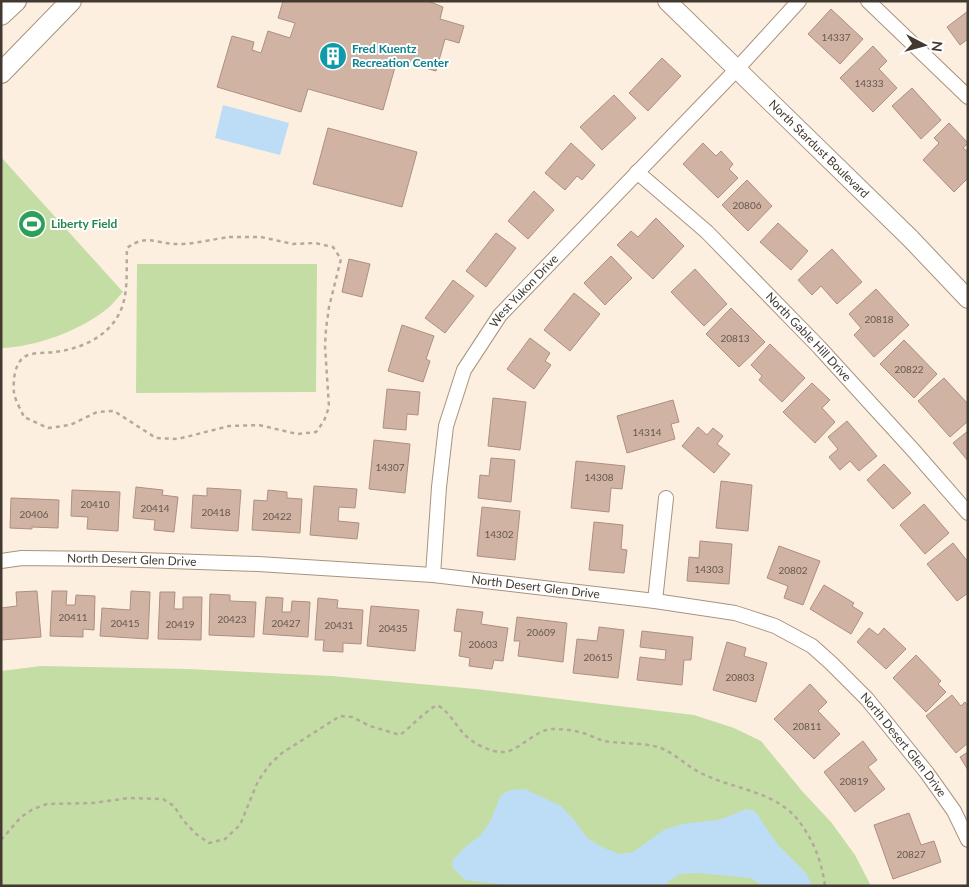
<svg xmlns="http://www.w3.org/2000/svg" width="969" height="887" font-family="Lato,sans-serif">
<style>
.green{fill:#c4dda4}
.water{fill:#bcddf5}
.lines{fill:none;stroke-linecap:round;stroke-linejoin:round}
.stream{stroke:#bcddf5;stroke-width:4.5}
.building{fill:#d1b3a4;stroke:#ac8f80}
.minor-casing{stroke:#a9937d;stroke-width:16}
.tertiary-casing{stroke:#a9937d;stroke-width:20}
.secondary-casing{stroke:#a9937d;stroke-width:22}
.path{stroke:#b5a99d;stroke-width:2.5;stroke-dasharray:4 4;stroke-linecap:butt}
.minor{stroke:#fff;stroke-width:14}
.tertiary{stroke:#fff;stroke-width:18}
.secondary{stroke:#fff;stroke-width:20}
.labels{text-anchor:middle;stroke-width:4;stroke-linejoin:round;paint-order:stroke}
.number-label{font-size:10px;fill:#66584d}
.culture-label{font-size:12px;font-weight:bold;fill:#0d838f;stroke:#fff;text-anchor:start}
.street-label{font-size:12px;fill:#423930;stroke:#fff}
.leisure-label{font-size:12px;font-weight:bold;fill:#27864d;stroke:#fff;text-anchor:start}
</style>
<rect width="100%" height="100%" fill="#fdefe0"/>
<g class="green">
<path d="M1 157 123 292C118 297 113 304 107 309 79 331 36 347 1 348Z"/>
<polygon points="137,264 317,264 316,392 136,393"/>
<polygon points="41,666 187,669 332,676 476,689 694,715 734,728 761,741 802,791 831,822 855,855 871,886 1,886 1,671"/>
</g>
<g class="water">
<polygon points="223,105 289,123 280,155 215,138"/>
<polygon points="525,789 561,806 575,821 587,838 604,848 620,854 633,852 664,830 682,824 717,820 730,816 745,809 755,811 777,844 807,874 812,886 763,886 750,878 699,873 680,874 668,882 667,886 515,886 465,880 452,867 453,860 464,848 481,835 490,822 501,795 510,790"/>
</g>
<g class="lines">
<polyline class="stream" points="967,886 968,886"/>
</g>
<g class="building">
<polygon points="283,1 428,1 443,7 440,19 464,26 459,43 445,39 436,71 397,60 383,110 308,89 301,112 217,87 232,36 254,42 252,50 261,53 268,31 290,38 295,23 278,18"/>
<polygon points="831,9 863,39 840,64 808,34"/>
<polygon points="968,11 968,39 960,45 947,27"/>
<polygon points="873,46 887,61 879,69 897,88 873,112 840,78"/>
<polygon points="662,58 681,76 648,111 629,93"/>
<polygon points="912,88 941,120 921,139 892,106"/>
<polygon points="614,95 636,118 602,150 580,127"/>
<polygon points="949,123 968,143 963,148 968,152 968,178 954,192 923,160 939,143 934,138"/>
<polygon points="328,128 417,152 402,207 313,184"/>
<polygon points="571,143 595,165 582,180 577,176 565,190 545,173"/>
<polygon points="703,143 716,156 721,151 733,164 729,169 738,178 718,198 683,164"/>
<polygon points="747,180 772,206 748,231 722,205"/>
<polygon points="534,191 554,210 528,239 508,221"/>
<polygon points="656,218 684,246 653,279 617,245 631,231 638,237"/>
<polygon points="778,223 808,251 791,270 760,242"/>
<polygon points="496,233 516,248 486,287 466,271"/>
<polygon points="832,249 862,282 837,304 821,286 812,295 798,280"/>
<polygon points="611,256 632,278 605,305 584,283"/>
<polygon points="349,259 370,264 362,297 342,292"/>
<polygon points="695,269 727,304 704,326 671,292"/>
<polygon points="453,280 474,296 445,333 425,318"/>
<polygon points="876,289 909,325 874,357 854,335 861,328 849,314"/>
<polygon points="574,293 600,314 570,351 544,330"/>
<polygon points="731,308 765,342 739,367 706,334"/>
<polygon points="402,325 434,336 426,359 430,361 423,382 388,371"/>
<polygon points="530,338 550,353 545,361 551,365 534,389 507,369"/>
<polygon points="904,340 937,374 914,398 880,364"/>
<polygon points="770,344 805,378 782,402 759,380 762,376 751,365"/>
<polygon points="944,378 968,404 968,421 950,437 918,401"/>
<polygon points="812,383 830,400 822,408 835,422 815,443 783,412"/>
<polygon points="387,389 420,392 418,415 407,414 406,430 383,428"/>
<polygon points="493,398 526,402 520,450 488,446"/>
<polygon points="673,400 679,422 671,424 675,439 627,453 617,416"/>
<polygon points="847,421 877,456 859,471 850,461 840,470 829,457 838,449 828,437"/>
<polygon points="698,427 707,435 713,428 723,436 717,444 730,454 714,473 682,446"/>
<polygon points="968,431 968,461 953,443"/>
<polygon points="374,440 410,444 405,493 369,489"/>
<polygon points="491,458 515,460 511,502 478,498 480,475 489,476"/>
<polygon points="576,461 625,466 622,489 611,488 609,512 571,508"/>
<polygon points="884,464 911,493 893,509 867,480"/>
<polygon points="721,481 752,485 748,531 716,528"/>
<polygon points="314,486 357,489 355,508 339,507 338,521 359,523 357,539 310,535"/>
<polygon points="136,487 163,490 162,495 178,497 174,532 154,530 155,520 133,518"/>
<polygon points="207,488 241,490 238,531 191,528 193,495 207,496"/>
<polygon points="72,490 120,492 118,531 87,529 88,517 71,516"/>
<polygon points="268,490 287,492 287,498 302,499 300,533 252,530 254,500 267,501"/>
<polygon points="11,498 59,500 58,528 32,527 32,529 10,528"/>
<polygon points="924,504 949,533 925,554 900,525"/>
<polygon points="482,507 520,511 515,560 477,556"/>
<polygon points="594,522 623,525 621,549 627,550 624,573 589,570"/>
<polygon points="700,541 732,544 729,584 687,581 689,557 699,558"/>
<polygon points="953,543 968,562 968,593 957,601 927,564"/>
<polygon points="779,546 820,561 803,605 784,598 788,586 767,578"/>
<polygon points="824,585 854,603 852,606 863,613 851,634 810,609"/>
<polygon points="37,591 41,637 1,640 1,608 17,606 16,592"/>
<polygon points="52,591 67,591 66,605 75,605 76,595 95,596 94,630 83,629 83,637 50,636"/>
<polygon points="131,591 150,592 148,639 100,636 102,608 130,610"/>
<polygon points="160,592 175,592 174,609 183,609 183,597 202,597 201,640 158,639"/>
<polygon points="210,594 230,595 230,601 256,602 254,637 209,635"/>
<polygon points="266,597 283,598 282,612 291,612 292,601 310,602 308,637 263,634"/>
<polygon points="318,598 338,600 337,608 363,610 361,644 343,643 343,652 323,651 324,640 315,640"/>
<polygon points="371,606 419,610 415,651 367,646"/>
<polygon points="457,609 483,612 481,624 508,628 503,661 494,660 492,669 469,666 470,658 459,656 462,632 454,631"/>
<polygon points="517,617 567,623 563,662 518,656 520,641 514,641"/>
<polygon points="599,627 624,630 618,678 573,673 577,639 597,641"/>
<polygon points="869,628 878,635 884,628 906,649 886,669 857,642"/>
<polygon points="642,631 693,637 691,660 684,660 682,685 637,680 640,657 665,660 666,650 640,647"/>
<polygon points="727,642 746,648 744,656 767,663 756,702 713,690"/>
<polygon points="916,655 941,681 938,684 946,692 926,712 893,678"/>
<polygon points="810,684 827,702 818,711 840,734 814,759 774,719"/>
<polygon points="952,695 961,706 965,702 968,706 968,743 956,753 926,716"/>
<polygon points="863,741 877,760 868,767 885,789 855,812 824,772"/>
<polygon points="968,752 968,770 960,757"/>
<polygon points="909,813 921,845 934,841 941,862 893,879 874,825"/>
</g>
<g class="lines">
<g class="minor-casing">
<g id="minor">
<polyline points="868,1 968,97"/>
<path id="s1" d="M637 172 707 232 819 347 913 450 968 513"/>
<path id="s2" d="M1 561 22 558 112 559 258 564 433 575 655 601 735 613 775 626 812 646 831 663 867 699 927 773 954 811 968 840"/>
<path id="s3" d="M433 575 439 487 446 426 464 370 500 315 737 69 799 1"/>
<polyline points="655,601 666,498"/>
</g>
</g>
<g class="tertiary-casing">
<g id="tertiary">
<path id="s4" d="M667 1 910 238 968 299"/>
</g>
</g>
<g class="secondary-casing">
<g id="secondary">
<polyline points="1,15 16,1"/>
<polyline points="1,73 71,1"/>
</g>
</g>
<g class="path">
<path d="M229 237H261L293 244 315 243 333 247 341 259 329 307 326 329 325 346 329 407 324 421 316 432 297 434 259 425 229 426 178 439 156 438 114 411 97 412 70 425 48 428 24 417C21 410 15 400 14 393 13 382 14 364 24 357 32 352 46 353 54 352 81 349 108 337 120 312 129 293 126 268 127 248 146 234 155 243 175 244 190 245 214 239 229 237Z"/>
<path d="M1 840 21 817 33 809 47 804 93 803 129 798 163 799 174 806 183 820 196 834 209 843 225 839 240 825 258 781 271 763 282 753 340 716 352 717 370 726 400 735C413 725 423 713 437 705 450 712 455 725 465 735 474 744 490 752 502 752 518 753 535 729 553 729 563 729 573 730 583 733 590 735 597 739 604 741 621 744 651 742 665 750 678 756 689 768 703 774 733 789 775 791 798 820 813 839 822 862 825 886"/>
</g>
<use href="#minor" class="minor"/>
<use href="#tertiary" class="tertiary"/>
<use href="#secondary" class="secondary"/>
</g>
<defs>
<g id="building-disc" transform="scale(1.4375)"><circle r="9.5" fill="#0f9aa8" stroke="#fff"/><path d="M-4-6H4V6H1V3H-1V6H-4ZM-2.5-4.3h1.7v1.8h-1.7ZM.8-4.3h1.7v1.8H.8ZM-2.5-1h1.7V.8h-1.7ZM.8-1h1.7V.8H.8Z" fill="#fff"/></g>
<g id="stadium-disc" transform="scale(1.4375)"><circle r="9.5" fill="#2e9e5b" stroke="#fff"/><path d="M0-5a6.5 5 0 1 0 0 10a6.5 5 0 1 0 0-10ZM-3.5-1.8h7v3.6h-7Z" fill="#fff"/></g>
</defs>
<g fill-rule="evenodd">
<use href="#building-disc" x="333" y="56"/>
<use href="#stadium-disc" x="32" y="224"/>
</g>
<g class="labels">
<g class="number-label">
<text x="836" y="41">14337</text>
<text x="869" y="87">14333</text>
<text x="747" y="209">20806</text>
<text x="879" y="323">20818</text>
<text x="735" y="342">20813</text>
<text x="909" y="373">20822</text>
<text x="647" y="436">14314</text>
<text x="390" y="471">14307</text>
<text x="599" y="481">14308</text>
<text x="95" y="508">20410</text>
<text x="155" y="512">20414</text>
<text x="216" y="516">20418</text>
<text x="34" y="518">20406</text>
<text x="277" y="520">20422</text>
<text x="499" y="538">14302</text>
<text x="709" y="573">14303</text>
<text x="793" y="574">20802</text>
<text x="73" y="621">20411</text>
<text x="232" y="623">20423</text>
<text x="125" y="627">20415</text>
<text x="286" y="627">20427</text>
<text x="180" y="628">20419</text>
<text x="339" y="629">20431</text>
<text x="393" y="632">20435</text>
<text x="541" y="636">20609</text>
<text x="483" y="648">20603</text>
<text x="598" y="661">20615</text>
<text x="740" y="681">20803</text>
<text x="807" y="730">20811</text>
<text x="854" y="785">20819</text>
<text x="911" y="858">20827</text>
</g>
<g class="culture-label">
<text x="352" y="53">Fred Kuentz<tspan x="352" dy="14">Recreation Center</tspan></text>
</g>
<g class="street-label">
<text dy="4" stroke="none"><textPath href="#s4" startOffset="212">North Stardust Boulevard</textPath></text>
<text dy="4" stroke="none"><textPath href="#s3" startOffset="308">West Yukon Drive</textPath></text>
<text dy="4" stroke="none"><textPath href="#s1" startOffset="238">North Gable Hill Drive</textPath></text>
<text dy="4" stroke="none"><textPath href="#s2" startOffset="131">North Desert Glen Drive</textPath></text>
<text dy="4" stroke="none"><textPath href="#s2" startOffset="536">North Desert Glen Drive</textPath></text>
<text dy="4" stroke="none"><textPath href="#s2" startOffset="956">North Desert Glen Drive</textPath></text>
</g>
<g class="leisure-label">
<text x="51" y="228">Liberty Field</text>
</g>
</g>
<rect width="969" height="887" fill="none" stroke="#423930" stroke-width="5"/>
<g transform="translate(924 45) rotate(96)" stroke="#ffffff" stroke-width="4" paint-order="stroke">
<path d="M0-4L9 19L0 12L-9 19Z" fill="#423930"/>
<text y="-8" font-size="14" font-weight="bold" text-anchor="middle" fill="#423930">N</text>
</g>
</svg>
